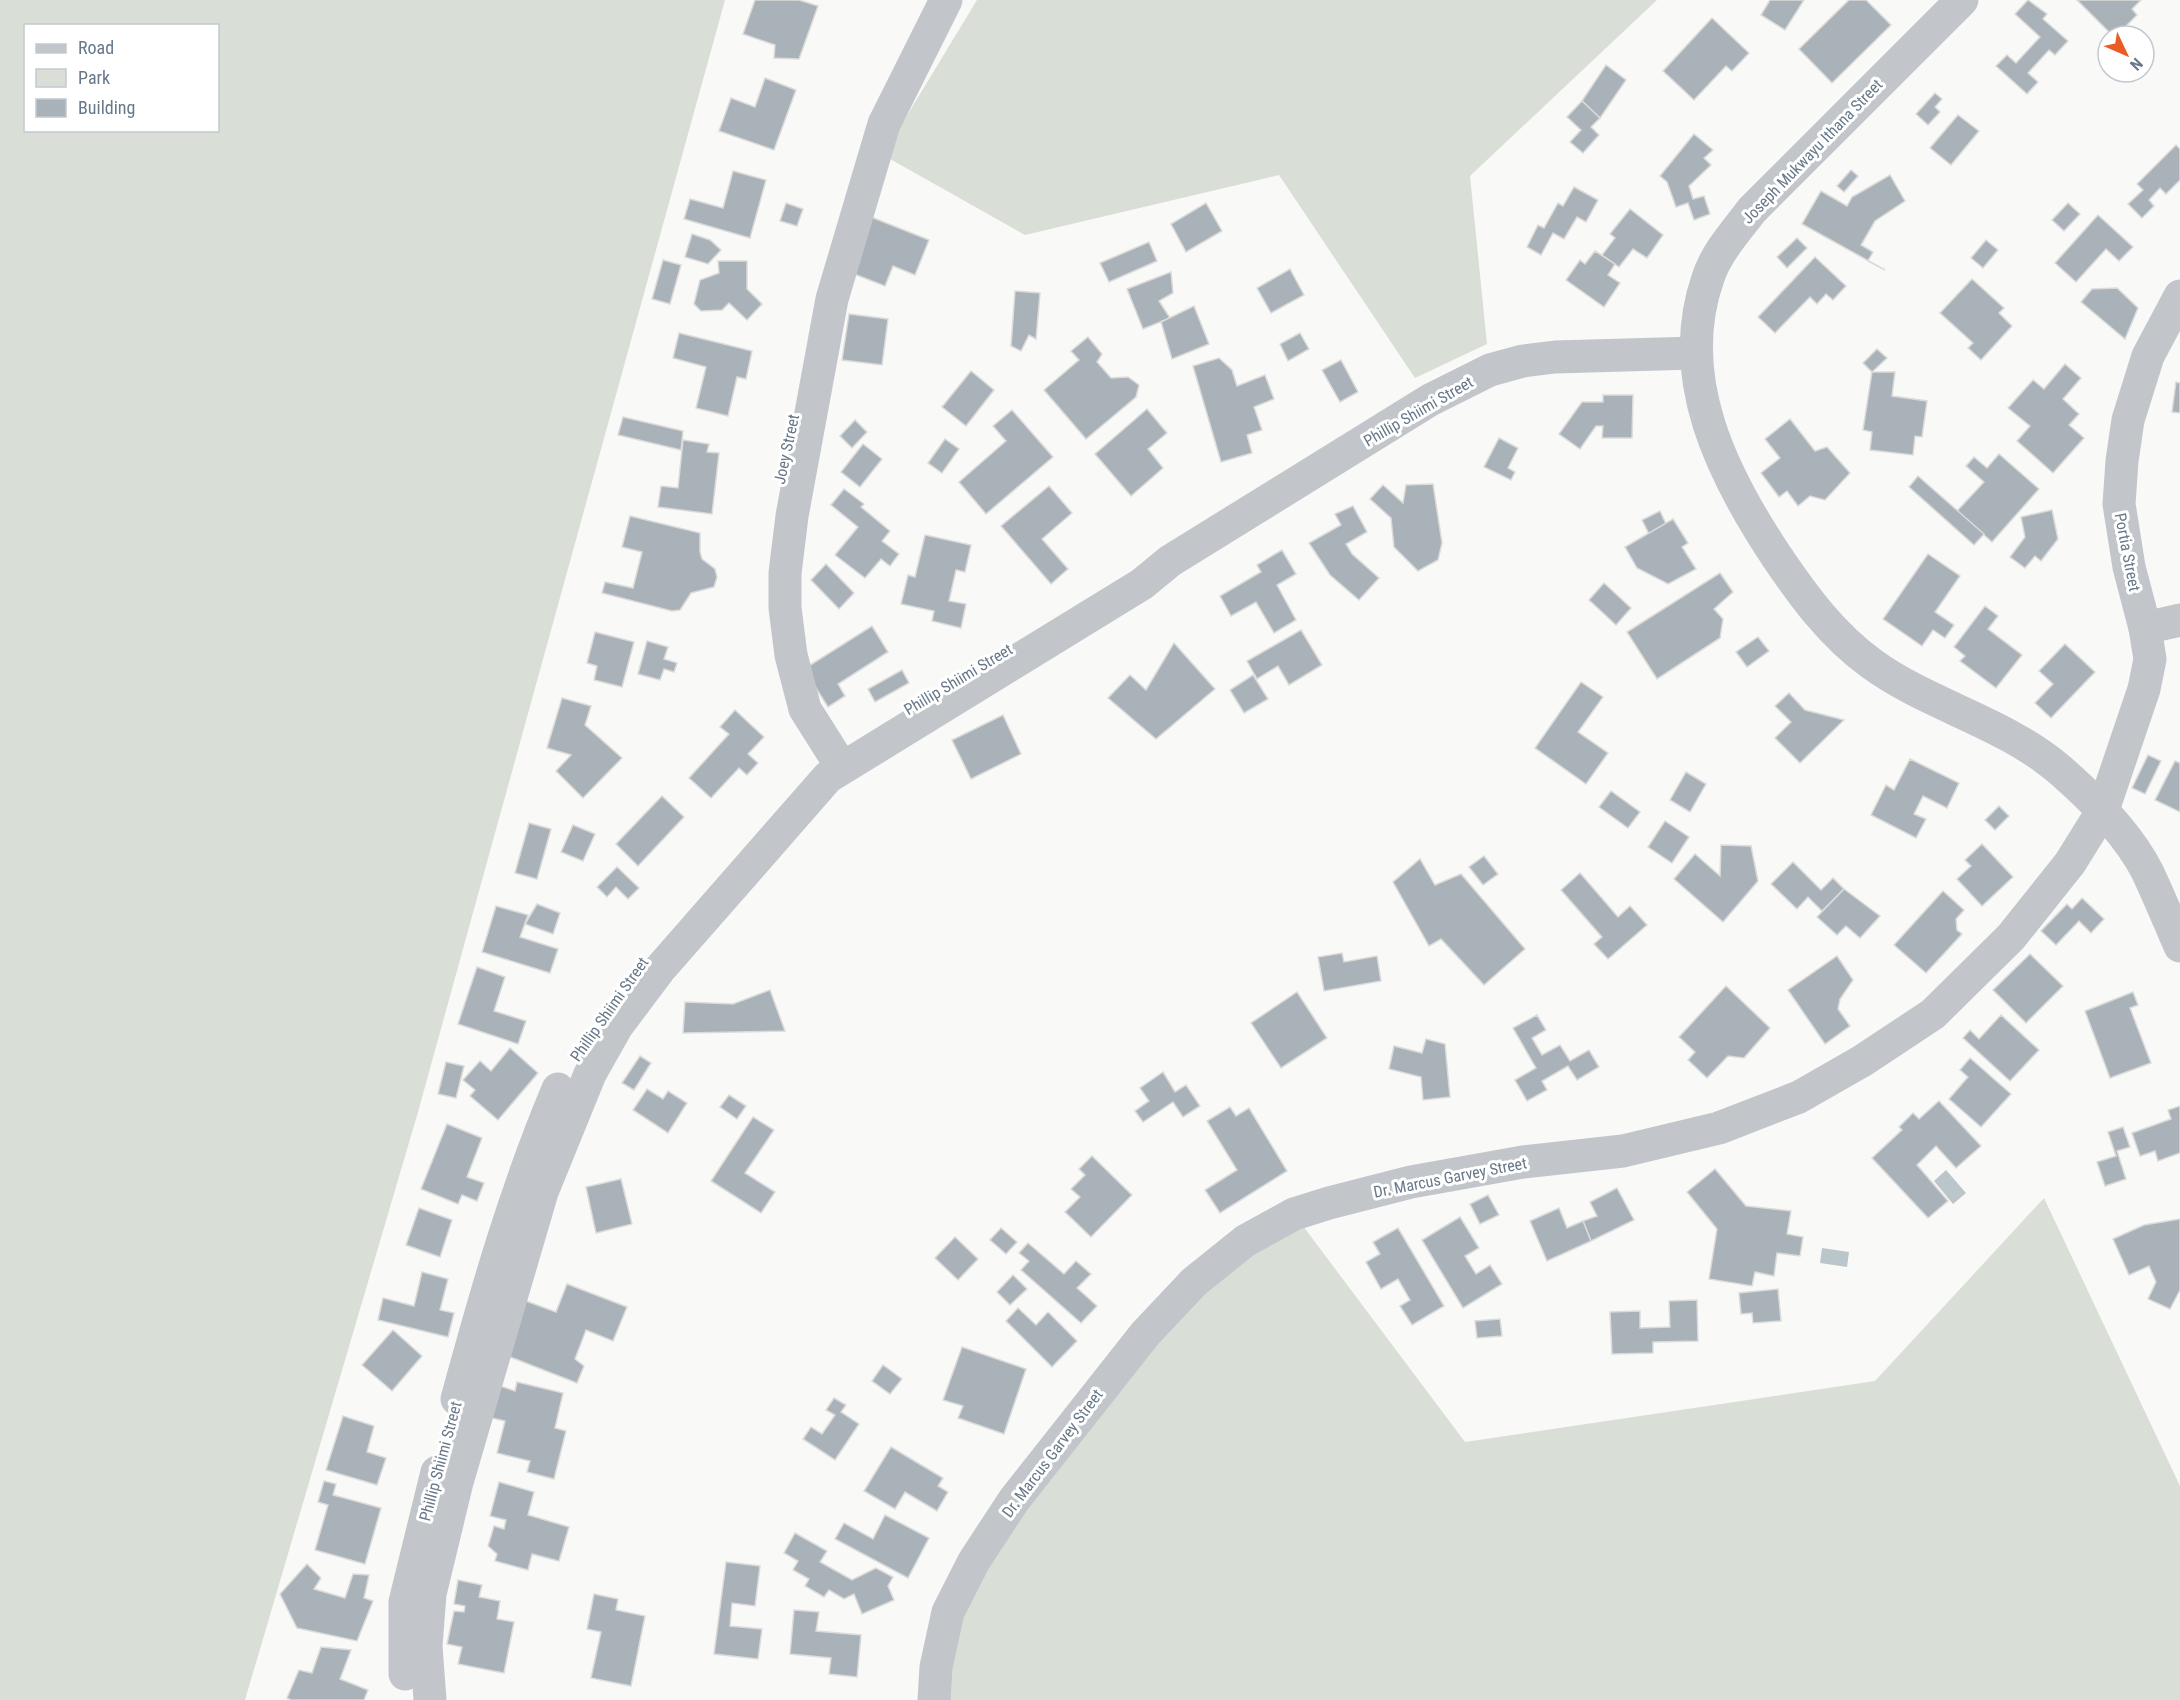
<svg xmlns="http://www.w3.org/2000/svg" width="2180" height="1700" font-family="'Roboto Condensed',sans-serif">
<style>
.green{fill:#d9ded6;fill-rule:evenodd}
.water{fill:#bbc6cb}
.building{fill:#a9b1b9;stroke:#dbdbd9;stroke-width:1.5}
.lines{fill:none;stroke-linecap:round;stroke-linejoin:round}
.minor{stroke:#c2c6cb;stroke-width:33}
.labels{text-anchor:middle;stroke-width:6;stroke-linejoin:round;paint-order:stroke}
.street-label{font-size:16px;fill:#677889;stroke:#fff}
</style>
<rect width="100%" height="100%" fill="#f9f9f7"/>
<g class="green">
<path d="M0 0H725L418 1112 245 1700H0ZM26 26H218V130H26Z"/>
<polygon points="977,0 1657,0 1470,176 1487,344 1415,378 1279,175 1025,235 883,155"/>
<polygon points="2044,1198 2180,1486 2180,1700 934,1700 948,1612 1145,1334 1294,1214 1465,1442 1875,1381"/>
</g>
<g class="water">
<polygon points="1946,1170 1966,1193 1953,1204 1934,1181"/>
<polygon points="1822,1248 1849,1252 1847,1267 1820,1263"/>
</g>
<g class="building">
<polygon points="755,0 799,0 818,6 799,59 774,58 775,45 743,34"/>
<polygon points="1770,0 1804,0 1785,30 1761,15"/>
<polygon points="1849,0 1866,0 1891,25 1832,83 1799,49"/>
<polygon points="2028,0 2047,14 2043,19 2068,41 2055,55 2049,50 2028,73 2038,82 2027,94 1996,66 2007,55 2016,63 2040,37 2015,14"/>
<polygon points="2077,0 2141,0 2132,9 2137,15 2116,36 2113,36"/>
<polygon points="1712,18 1749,53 1732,71 1726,66 1694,100 1663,71"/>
<polygon points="1606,65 1626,80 1600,118 1582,101"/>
<polygon points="765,78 796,90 774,150 719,131 731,98 755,107"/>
<polygon points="1935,93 1942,99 1935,107 1940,112 1928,125 1916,114"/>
<polygon points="1582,101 1600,118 1591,127 1599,135 1583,153 1570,142 1581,130 1567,117"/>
<polygon points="1958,115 1979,131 1951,165 1930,148"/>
<polygon points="1694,134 1713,150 1704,158 1711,165 1689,186 1693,199 1704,196 1710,214 1694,220 1688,203 1676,207 1667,182 1660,176"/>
<polygon points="2176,145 2180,149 2180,180 2166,194 2160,188 2149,200 2154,206 2142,218 2128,204 2143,190 2137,184"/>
<polygon points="1851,170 1858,176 1844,192 1837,186"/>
<polygon points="733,171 766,180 750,238 684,219 690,199 723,208"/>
<polygon points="1890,175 1905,201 1875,221 1861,245 1873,252 1868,261 1885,270 1802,224 1821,191 1847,206 1852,197"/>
<polygon points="1574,187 1598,200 1586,222 1577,217 1564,239 1553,233 1541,255 1527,247 1538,225 1544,228 1558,203 1563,206"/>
<polygon points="786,203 803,209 797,226 780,221"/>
<polygon points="1206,203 1222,231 1186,252 1171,224"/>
<polygon points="2068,203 2080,214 2064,231 2052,220"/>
<polygon points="1630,209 1663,235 1647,258 1633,249 1619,267 1602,255 1615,238 1610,234"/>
<polygon points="2098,215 2133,247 2119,261 2106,249 2076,282 2055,263"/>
<polygon points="871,217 929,240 915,275 893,266 885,286 849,272"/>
<polygon points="692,234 710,240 721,250 708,264 685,257"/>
<polygon points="1797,238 1807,248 1787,268 1777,257"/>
<polygon points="1986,240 1998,250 1983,268 1971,258"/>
<polygon points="1149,242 1157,261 1109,282 1100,263"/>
<polygon points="1595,251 1615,264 1608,275 1620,283 1604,307 1566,280 1580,260 1585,264"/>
<polygon points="1815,257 1846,286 1833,300 1826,294 1817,304 1810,297 1775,333 1758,317"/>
<polygon points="663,260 681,265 670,304 652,299"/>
<polygon points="718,261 747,261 747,289 762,304 747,320 729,303 722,310 701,311 694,304 700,280 719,273"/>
<polygon points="1290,269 1304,295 1271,313 1257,288"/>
<polygon points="1171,272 1173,293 1159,301 1170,318 1143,329 1127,289"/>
<polygon points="1972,279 2004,308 1999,313 2012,326 1981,360 1968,348 1973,343 1940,313"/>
<polygon points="2117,288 2138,308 2125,339 2081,302 2092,289"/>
<polygon points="1015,291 1040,293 1036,339 1029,335 1021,351 1011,346"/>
<polygon points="1194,306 1209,344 1172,359 1161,322"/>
<polygon points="849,314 888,319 882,365 842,360"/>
<polygon points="679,333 752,351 746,379 737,377 728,416 696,408 706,367 673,358"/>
<polygon points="1300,333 1309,349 1288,361 1280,344"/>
<polygon points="1088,337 1102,354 1097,362 1111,378 1128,377 1139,385 1136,397 1086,439 1044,390 1079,360 1071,351"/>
<polygon points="1877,349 1887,358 1872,372 1863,363"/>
<polygon points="1219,358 1232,370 1237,386 1265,375 1274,399 1254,407 1262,430 1247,435 1252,453 1221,462 1193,366"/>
<polygon points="1341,360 1358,392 1340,402 1322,370"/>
<polygon points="2065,364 2081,378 2063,399 2079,414 2069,425 2084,438 2053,473 2017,441 2030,426 2008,408 2033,380 2044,389"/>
<polygon points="971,371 994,390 966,426 942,407"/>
<polygon points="1872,372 1895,372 1892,396 1927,401 1922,437 1915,436 1913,455 1870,450 1872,432 1863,430"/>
<polygon points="2176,382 2180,383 2180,413 2172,412"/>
<polygon points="1603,395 1633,395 1632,438 1602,438 1603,426 1596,426 1580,449 1559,434 1582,402 1603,402"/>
<polygon points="1147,409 1167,433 1148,449 1163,468 1131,496 1095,454"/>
<polygon points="1012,410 1053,457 986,514 959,482 1006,441 993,426"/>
<polygon points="623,417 683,431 681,450 618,435"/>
<polygon points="1790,419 1815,451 1827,447 1850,473 1825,500 1810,496 1798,506 1787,491 1779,497 1761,473 1780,458 1765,439"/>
<polygon points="855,420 867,432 852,448 840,436"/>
<polygon points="1499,438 1518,448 1508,468 1515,472 1511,480 1484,467"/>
<polygon points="945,439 959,449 942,473 928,463"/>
<polygon points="683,440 709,444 707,452 719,453 712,514 658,507 661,486 678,488"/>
<polygon points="863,444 882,459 860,487 841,472"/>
<polygon points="1999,454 2039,489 1992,542 1957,511 1984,482 1966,466 1974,457 1987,468"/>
<polygon points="1918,476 1984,534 1974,545 1909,487"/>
<polygon points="1433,484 1442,543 1438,560 1418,571 1394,547 1391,518 1370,499 1383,485 1403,503 1406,485"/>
<polygon points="1049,486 1072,513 1042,539 1068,569 1051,584 1001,526"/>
<polygon points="844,489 864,504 861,507 890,531 882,541 899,554 890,566 881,559 865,578 835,555 858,527 831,505"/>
<polygon points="1353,506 1367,532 1346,544 1352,554 1379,578 1359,600 1330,575 1309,543 1341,525 1335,514"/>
<polygon points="2052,510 2058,539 2041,561 2035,556 2025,568 2010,557 2025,537 2021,517"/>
<polygon points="1660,511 1666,524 1649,534 1642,520"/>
<polygon points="630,516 700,533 700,552 702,559 715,569 717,577 714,587 691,593 680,610 672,611 602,593 605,582 633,588 642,552 622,547"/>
<polygon points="1673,519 1688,543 1682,547 1696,569 1668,584 1637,568 1625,547"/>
<polygon points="925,535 971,545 965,572 956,570 949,601 966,604 961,628 932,621 934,611 901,604 908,575 915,577"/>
<polygon points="1282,550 1296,574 1277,585 1296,620 1274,633 1256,602 1231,616 1220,596 1261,572 1257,565"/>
<polygon points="1928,554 1960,576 1935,612 1954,625 1945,638 1933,630 1922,646 1883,619"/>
<polygon points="826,564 854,593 839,609 811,580"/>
<polygon points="1720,573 1733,592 1714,609 1723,619 1720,638 1657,679 1627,632"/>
<polygon points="1604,583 1631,608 1616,625 1589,600"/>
<polygon points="1985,606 1998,616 1988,629 2022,655 1996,688 1960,661 1965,656 1954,647"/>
<polygon points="872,626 888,652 838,684 845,696 828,707 804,669"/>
<polygon points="1301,630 1322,665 1289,685 1278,666 1257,679 1247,661"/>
<polygon points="595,632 634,642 622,687 594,680 597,666 587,663"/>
<polygon points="1758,637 1769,651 1747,667 1736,652"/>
<polygon points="647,641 668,647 664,659 677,663 674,672 664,669 660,680 638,674"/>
<polygon points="1174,643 1215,689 1156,739 1108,698 1130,675 1146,690"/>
<polygon points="2065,644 2095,672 2051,718 2035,703 2053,684 2039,671"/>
<polygon points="902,670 909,683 875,702 868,689"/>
<polygon points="1253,675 1268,699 1244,713 1230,690"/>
<polygon points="1581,682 1603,697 1578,732 1608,753 1586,784 1535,748"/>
<polygon points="1789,693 1805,710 1844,720 1800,763 1775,738 1791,722 1775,706"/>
<polygon points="562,698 591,706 585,725 622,758 583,798 556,771 571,755 547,748"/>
<polygon points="735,710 764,737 748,754 758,763 747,775 739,768 711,798 689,778 729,734 720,727"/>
<polygon points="1003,715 1021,754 971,779 952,740"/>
<polygon points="2148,755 2161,761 2145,794 2132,788"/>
<polygon points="1910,759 1959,783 1947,808 1923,796 1914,814 1926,819 1916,838 1871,815 1886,785 1894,790"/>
<polygon points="2175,761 2180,763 2180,812 2155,800"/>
<polygon points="1686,772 1706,784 1690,812 1670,800"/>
<polygon points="1611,791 1640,812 1628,828 1599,807"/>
<polygon points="662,796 684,817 638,866 616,844"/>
<polygon points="1999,806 2009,816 1995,830 1985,820"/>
<polygon points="1665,821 1689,837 1672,863 1648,847"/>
<polygon points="529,823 551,829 537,879 515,873"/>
<polygon points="573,825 595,834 583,861 561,852"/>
<polygon points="1982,844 2013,877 1982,906 1957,879 1971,866 1965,860"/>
<polygon points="1721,845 1751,846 1758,881 1723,922 1674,879 1695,854 1720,876"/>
<polygon points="1484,856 1498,874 1483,885 1469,867"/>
<polygon points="1420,859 1435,885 1461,874 1525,949 1484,985 1441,939 1429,946 1393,882"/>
<polygon points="1793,862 1821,890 1833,878 1844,889 1822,911 1808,897 1797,909 1771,884"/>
<polygon points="617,867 639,888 628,899 616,887 607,897 597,887"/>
<polygon points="1580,873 1618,917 1630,906 1647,925 1608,959 1594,944 1602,937 1561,890"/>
<polygon points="1844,889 1880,916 1860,938 1846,926 1837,935 1817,917"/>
<polygon points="1943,891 1964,910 1956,919 1957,930 1962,934 1926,973 1894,945"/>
<polygon points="2082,898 2104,919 2091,933 2079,921 2056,945 2041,931 2067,904 2072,909"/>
<polygon points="537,904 560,913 553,934 525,924"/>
<polygon points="496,906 528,915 520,937 558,949 550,973 482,952"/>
<polygon points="1342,953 1344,962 1377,956 1381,981 1324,991 1318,957"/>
<polygon points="2030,954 2063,986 2026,1023 1993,990"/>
<polygon points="1837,956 1853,980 1840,999 1838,1009 1850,1026 1825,1044 1788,990"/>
<polygon points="477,967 505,977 494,1011 526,1021 518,1044 458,1024"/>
<polygon points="1726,986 1770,1028 1744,1058 1728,1056 1707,1078 1688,1060 1695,1052 1679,1037"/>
<polygon points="770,990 785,1031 683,1033 685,1002 733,1004"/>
<polygon points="1297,992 1327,1038 1281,1068 1251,1023"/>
<polygon points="2133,992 2138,1005 2130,1008 2151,1063 2110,1078 2085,1011"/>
<polygon points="1537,1015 1546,1030 1532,1038 1542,1055 1560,1045 1570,1061 1589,1050 1599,1067 1577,1080 1568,1066 1542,1081 1547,1090 1527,1101 1515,1080 1536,1068 1513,1028"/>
<polygon points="2001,1015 2039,1050 2010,1081 1963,1038 1970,1030 1979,1039"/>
<polygon points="1426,1039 1445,1044 1450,1097 1423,1100 1421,1077 1389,1069 1394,1046 1422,1053"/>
<polygon points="510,1048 538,1073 498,1120 470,1096 475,1090 463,1080 480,1061 491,1071"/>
<polygon points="640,1056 651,1063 634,1090 622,1083"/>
<polygon points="1970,1058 2011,1094 1981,1127 1949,1099 1968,1077 1960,1070"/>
<polygon points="446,1062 464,1066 456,1098 438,1094"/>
<polygon points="1163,1072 1175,1092 1186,1085 1200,1106 1183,1117 1173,1102 1143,1122 1135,1111 1149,1101 1140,1088"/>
<polygon points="647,1089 663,1099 668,1091 687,1103 668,1133 633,1110"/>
<polygon points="729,1095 746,1106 737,1119 720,1107"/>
<polygon points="1939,1101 1981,1146 1956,1168 1936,1146 1917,1165 1948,1201 1928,1218 1872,1158 1902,1130 1899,1127 1913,1113 1919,1119"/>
<polygon points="2180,1106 2180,1153 2158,1161 2155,1151 2140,1156 2132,1133 2171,1119 2168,1110"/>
<polygon points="1230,1107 1236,1116 1249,1108 1287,1171 1220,1213 1205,1190 1237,1170 1207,1121"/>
<polygon points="753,1117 774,1130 745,1173 775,1192 761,1213 711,1181"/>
<polygon points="447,1124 482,1138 467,1177 484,1183 477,1201 462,1195 458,1204 421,1189"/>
<polygon points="2123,1127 2130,1147 2117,1151 2126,1179 2105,1186 2097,1162 2116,1156 2108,1132"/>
<polygon points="1092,1156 1132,1195 1091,1237 1065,1212 1080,1197 1071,1189 1085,1175 1079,1169"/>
<polygon points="1715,1169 1746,1206 1791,1211 1787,1234 1803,1237 1800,1256 1777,1253 1774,1276 1755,1272 1752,1286 1709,1279 1717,1229 1687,1192"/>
<polygon points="621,1179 632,1224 596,1233 586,1187"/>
<polygon points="1617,1188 1634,1220 1591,1241 1583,1221 1597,1216 1590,1202"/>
<polygon points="1488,1195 1499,1215 1480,1224 1470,1204"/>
<polygon points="419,1208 452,1220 440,1257 406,1245"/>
<polygon points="1559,1208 1567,1228 1583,1221 1591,1241 1547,1261 1530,1221"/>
<polygon points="1460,1217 1479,1248 1465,1256 1476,1274 1490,1265 1502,1284 1463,1308 1422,1240"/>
<polygon points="2180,1219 2180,1290 2170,1309 2148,1299 2156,1282 2149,1266 2129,1275 2113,1239 2144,1225"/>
<polygon points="1001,1228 1017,1242 1006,1254 990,1240"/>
<polygon points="1398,1228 1444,1306 1412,1325 1400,1306 1410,1300 1398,1279 1381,1289 1366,1262 1380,1254 1373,1242"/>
<polygon points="955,1237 978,1259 958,1280 935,1258"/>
<polygon points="1028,1243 1064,1274 1076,1261 1091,1274 1077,1288 1097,1306 1081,1323 1021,1270 1029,1261 1019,1253"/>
<polygon points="422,1272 448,1279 440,1310 454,1313 448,1337 378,1320 383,1298 414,1306"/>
<polygon points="1013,1275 1027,1289 1010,1305 997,1292"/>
<polygon points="567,1284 627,1307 613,1341 586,1330 575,1359 584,1366 577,1383 505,1355 526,1301 556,1312"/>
<polygon points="1778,1289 1781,1321 1753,1323 1752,1313 1741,1314 1739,1293"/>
<polygon points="1697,1300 1698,1341 1653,1342 1653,1353 1612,1354 1610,1312 1640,1311 1640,1328 1670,1327 1669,1301"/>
<polygon points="1018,1308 1036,1325 1048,1312 1077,1341 1052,1367 1006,1321"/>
<polygon points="1500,1319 1502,1336 1477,1338 1475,1321"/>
<polygon points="393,1330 422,1356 392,1391 362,1365"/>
<polygon points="962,1347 1026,1369 1004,1434 958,1418 963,1406 943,1400"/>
<polygon points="883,1365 902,1379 890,1394 872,1381"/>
<polygon points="517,1382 563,1393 555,1428 566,1431 554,1479 527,1472 530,1461 497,1453 505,1421 492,1418 500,1386 515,1391"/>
<polygon points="834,1398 846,1405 841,1412 859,1424 835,1460 803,1439 811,1427 822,1434 835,1415 826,1410"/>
<polygon points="343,1416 374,1426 367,1452 386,1458 377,1485 326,1470"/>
<polygon points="891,1447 943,1478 938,1486 948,1492 937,1511 905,1492 895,1509 864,1491"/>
<polygon points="324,1481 336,1484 333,1495 381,1508 365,1564 315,1550 328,1505 318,1502"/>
<polygon points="499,1482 534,1492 528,1515 569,1527 559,1561 532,1554 528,1570 495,1561 497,1554 488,1546 494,1526 504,1529 506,1520 490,1516"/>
<polygon points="885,1515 929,1538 908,1578 835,1539 844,1523 873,1539"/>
<polygon points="795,1533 827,1551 820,1562 852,1580 876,1568 893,1577 888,1586 894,1600 862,1614 854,1594 844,1599 829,1590 824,1597 805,1586 809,1579 793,1570 798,1561 784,1553"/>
<polygon points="726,1562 760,1566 755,1606 732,1603 730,1626 762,1629 758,1659 714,1654"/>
<polygon points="307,1564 321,1578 314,1589 345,1598 353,1574 369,1575 364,1598 373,1601 357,1641 297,1628 280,1594"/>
<polygon points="458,1580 482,1585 479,1597 500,1601 497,1619 514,1622 504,1673 458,1664 462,1647 447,1644 454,1611 464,1612 465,1606 454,1604"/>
<polygon points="594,1594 618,1599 616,1610 645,1616 631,1686 591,1678 601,1632 587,1629"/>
<polygon points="794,1610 819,1612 816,1631 861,1635 857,1677 829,1674 831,1658 790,1654"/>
<polygon points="321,1647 351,1650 340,1679 368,1690 364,1700 291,1700 287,1698 299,1670 312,1673"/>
</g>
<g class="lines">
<g class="minor">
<path d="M1962 0 1752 210C1736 231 1716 253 1708 278 1673 378 1723 476 1777 557 1804 597 1832 635 1872 664 1930 706 2004 722 2060 770 2091 797 2128 834 2147 871 2159 896 2169 921 2180 946"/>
<polyline points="2145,628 2180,620"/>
<polyline points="841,766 805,709 791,655 785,608 785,573 792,516 832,299 884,124 946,0"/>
<path d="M457 1399C486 1293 515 1191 558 1089"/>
<polyline points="405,1674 405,1602 437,1472"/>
<polyline points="430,1700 426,1646 430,1594 457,1482 542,1192 590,1074 617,1026 659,970 828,777 1142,584 1170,561 1430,400 1490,370 1523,361 1555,357 1695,353"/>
<polyline points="934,1700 936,1667 948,1612 974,1561 1014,1500 1145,1334 1194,1282 1245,1241 1294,1214 1329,1203 1411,1182 1523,1162 1623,1151 1719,1128 1799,1097 1862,1061 1933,1014 2011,937 2070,863 2103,810 2144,689 2150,659 2145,628 2129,567 2119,504 2122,461 2128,420 2148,356 2180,296"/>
</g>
</g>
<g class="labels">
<g class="street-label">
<text transform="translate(1812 151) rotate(-46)" y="6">Joseph Mukwayu Ithana Street</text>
<text transform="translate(1418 411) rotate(-30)" y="6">Phillip Shiimi Street</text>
<text transform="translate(786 449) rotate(-78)" y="6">Joey Street</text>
<text transform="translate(2128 552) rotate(79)" y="6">Portia Street</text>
<text transform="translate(958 679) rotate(-31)" y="6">Phillip Shiimi Street</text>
<text transform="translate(609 1009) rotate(-55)" y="6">Phillip Shiimi Street</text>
<text transform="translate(1450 1177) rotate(-11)" y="6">Dr. Marcus Garvey Street</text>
<text transform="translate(1052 1453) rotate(-53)" y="6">Dr. Marcus Garvey Street</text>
<text transform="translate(440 1461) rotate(-75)" y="6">Phillip Shiimi Street</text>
</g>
</g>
<rect x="24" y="24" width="195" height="108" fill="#ffffff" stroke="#c2c9d0" stroke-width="1.5"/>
<rect x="36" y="44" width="30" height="9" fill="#c2c6cb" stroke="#c2c9d0" stroke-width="1.5"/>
<text x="78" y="54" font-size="18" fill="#677889">Road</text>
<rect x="36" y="69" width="30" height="18" fill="#d9ded6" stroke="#c2c9d0" stroke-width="1.5"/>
<text x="78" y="84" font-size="18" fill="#677889">Park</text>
<rect x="36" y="99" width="30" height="18" fill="#a9b1b9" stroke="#c2c9d0" stroke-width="1.5"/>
<text x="78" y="114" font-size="18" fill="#677889">Building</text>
<g transform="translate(2126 54) rotate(134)"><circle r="28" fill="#ffffff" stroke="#c2c9d0" stroke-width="1.5"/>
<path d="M0-4.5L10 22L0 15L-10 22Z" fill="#ea5c26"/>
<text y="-9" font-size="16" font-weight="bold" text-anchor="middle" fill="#677889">N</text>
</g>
</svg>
